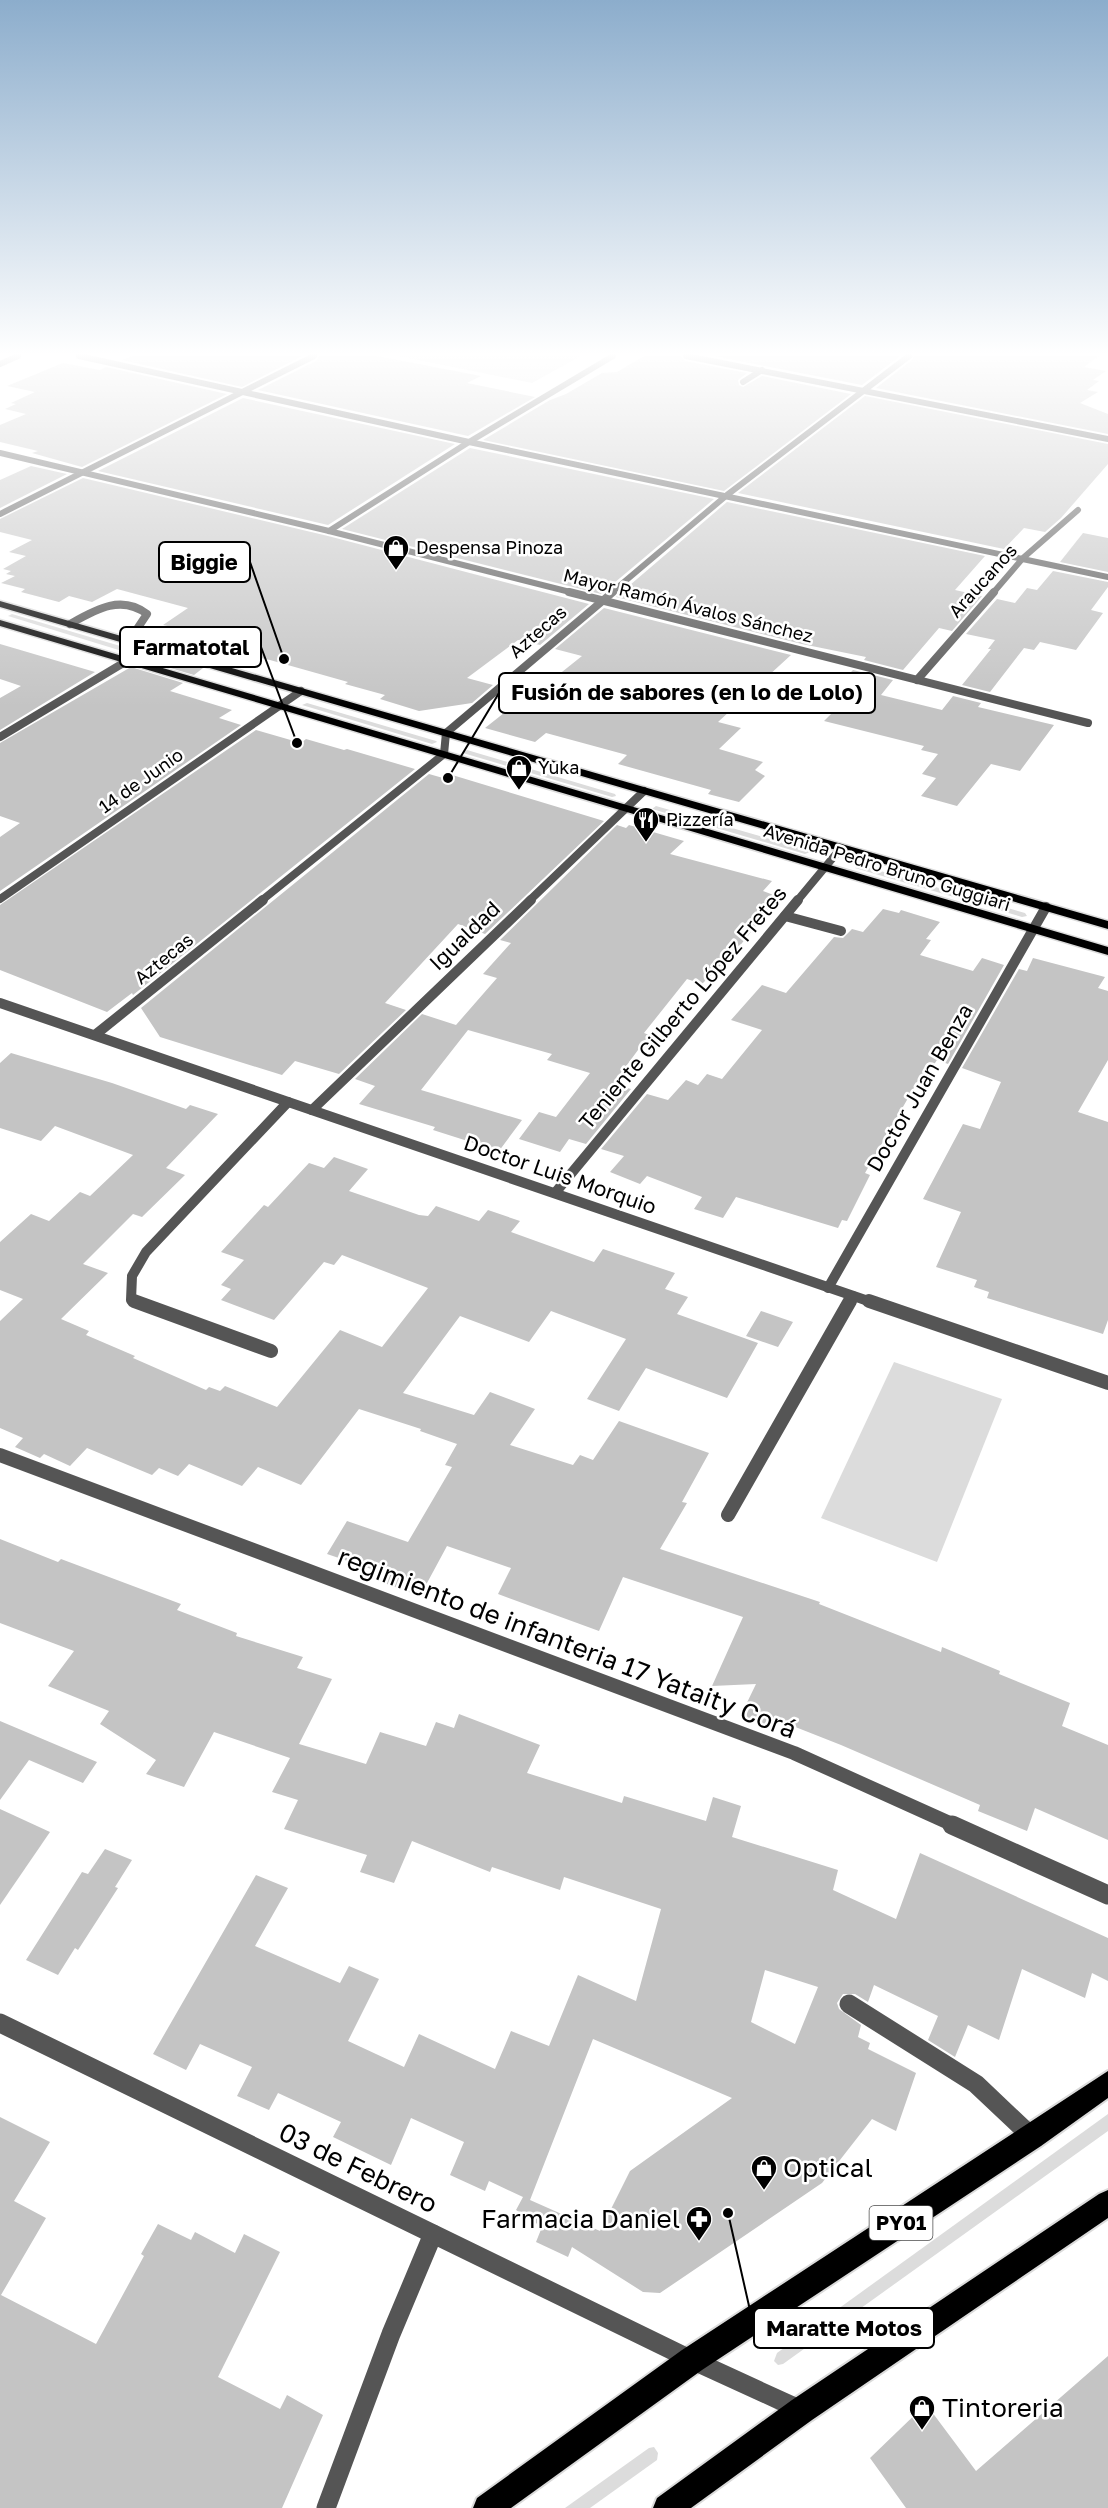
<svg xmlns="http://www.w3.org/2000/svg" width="1108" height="2508" font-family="'Golos Text',sans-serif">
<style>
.green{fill:#dcdcdc}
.building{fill:#c4c4c4;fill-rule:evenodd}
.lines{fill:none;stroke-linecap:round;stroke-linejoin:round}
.primary-casing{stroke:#dbdbdb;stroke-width:3}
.trunk-casing{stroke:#dbdbdb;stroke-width:4}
.service-far4{stroke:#555;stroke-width:6}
.service-far3{stroke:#555;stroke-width:8}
.service-far2{stroke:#555;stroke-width:10}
.service-far1{stroke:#555;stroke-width:14}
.service{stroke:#555;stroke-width:19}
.minor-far4{stroke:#555;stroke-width:6}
.minor-far3{stroke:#555;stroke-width:8}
.minor-far2{stroke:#555;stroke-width:10}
.minor-far1{stroke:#555;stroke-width:14}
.minor{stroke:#555;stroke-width:19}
.primary{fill:#000;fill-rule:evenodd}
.trunk{fill:#000;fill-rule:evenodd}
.labels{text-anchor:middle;stroke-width:5;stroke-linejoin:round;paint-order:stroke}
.far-poi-label{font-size:18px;fill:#000;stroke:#fff;text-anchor:start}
.far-street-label{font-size:18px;fill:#000;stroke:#fff}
.shield{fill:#fff;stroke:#4c4c4c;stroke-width:1.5}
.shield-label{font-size:20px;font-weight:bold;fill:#000}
.street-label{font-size:21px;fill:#000;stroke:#fff}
.near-street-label{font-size:26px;fill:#000;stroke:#fff}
.near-poi-label{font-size:26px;fill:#000;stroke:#fff;text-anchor:start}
.leader{fill:none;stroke:#000;stroke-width:2}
.callout-dot{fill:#000;stroke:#fff;stroke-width:2}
.callout{fill:#fff;stroke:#000;stroke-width:2}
.callout-label{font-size:22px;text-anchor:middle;font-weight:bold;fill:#000}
</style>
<rect width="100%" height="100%" fill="#fff"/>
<g class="green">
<polygon points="398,356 581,356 532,383"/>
<polygon points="12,614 127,648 127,649 122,651 8,616"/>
<polygon points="307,703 436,741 437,742 432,744 302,705"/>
<polygon points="467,750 615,794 616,796 612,797 463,753"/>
<polygon points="656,806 808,850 810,852 805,854 652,809"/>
<polygon points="860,865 1025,913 1027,916 1022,917 855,868"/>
<polygon points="894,1362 1002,1399 937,1562 821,1518"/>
<polygon points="1108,2114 1108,2131 783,2364 778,2365 774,2361 777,2353"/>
<polygon points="654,2447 658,2453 657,2460 590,2508 565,2508 649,2448"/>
</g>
<g class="building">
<polygon points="132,356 302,356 242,387 122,360"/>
<polygon points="319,356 377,356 481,376 467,383 535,397 468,436 258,390 316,361"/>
<polygon points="644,356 681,356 685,361 747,373 738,380 739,385 743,387 762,376 851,394 724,491 483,440 550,400 566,394 602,373 617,372"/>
<polygon points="714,356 900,356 862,385"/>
<polygon points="914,356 1099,356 1084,367 1106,371 1093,380 1099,381 1087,390 1098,392 1080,403 1108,414 1108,434 876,388 912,360"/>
<polygon points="63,363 100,370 106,367 227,394 82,467 32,453 38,451 0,442 0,425 26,414 5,409 16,404 11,403 35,392 7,386"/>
<polygon points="865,396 1108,444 1108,464 1061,518 1045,532 1024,528 1004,549 738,493"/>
<polygon points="243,398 455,444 328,525 98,471"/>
<polygon points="470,448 714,499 601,594 342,529"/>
<polygon points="31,466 67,474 0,508 0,480"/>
<polygon points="83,478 328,536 589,604 540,645 518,640 467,678 493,685 472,703 419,711 380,699 385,695 345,684 348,682 270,660 229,651 215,661 163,646 186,630 163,625 188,608 117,589 92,602 69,596 59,602 21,592 25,589 1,583 15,576 6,574 11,571 3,569 26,556 9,552 32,540 0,532 0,519"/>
<polygon points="727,502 985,556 955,590 982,596 952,631 939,628 903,670 864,660 866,657 802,644 616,597"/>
<polygon points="1083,533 1108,538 1108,572 1060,562"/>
<polygon points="1053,571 1108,582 1108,587 1091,610 1103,613 1076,650 1040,642 1034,650 1024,648 990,692 962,685 991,649 988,649 995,640 966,634 997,599 1015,603 1027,588 1037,590"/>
<polygon points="604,608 791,655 718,722 741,728 719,749 763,762 755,770 765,776 739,802 708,794 711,790 618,764 627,755 546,733 535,742 485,728 528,694 496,699 508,689 533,695 582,656 555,649"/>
<polygon points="0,644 95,672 0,730 0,698 21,686 0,679"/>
<polygon points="152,653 203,668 194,675 143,660"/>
<polygon points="131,667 183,683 170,691 232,710 219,718 241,725 0,891 0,837 20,823 0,816 0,743"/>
<polygon points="853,670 893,680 881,695 942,710 953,696 981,703 978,707 1054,725 1020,771 991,764 957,806 921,796 936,778 922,774 938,754 921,750 924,746 824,721 835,710 826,708 835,699 827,697"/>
<polygon points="256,730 301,743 306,739 344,750 347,749 415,769 133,995 132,993 107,1012 0,970 0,905"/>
<polygon points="429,774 443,778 449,774 604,821 485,934 458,924 385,1003 406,1010 339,1074 295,1061 282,1075 160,1037 141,1008"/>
<polygon points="617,825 626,828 629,825 684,841 670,854 772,881 763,891 779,897 738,948 702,984 687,979 644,1033 649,1035 613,1084 631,1089 586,1144 569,1139 560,1152 519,1139 539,1112 556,1117 590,1073 547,1060 552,1054 468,1030 421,1090 522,1120 499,1151 433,1130 435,1127 359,1104 375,1086 355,1079 422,1014 456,1025 497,978 483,974 511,943 500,940"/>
<polygon points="883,909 899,913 901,910 940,922 926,939 931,940 920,955 973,971 982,958 1004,965 948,1064 937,1060 923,1081 919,1079 865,1173 870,1175 847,1221 842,1220 838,1228 736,1197 723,1218 694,1209 702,1197 647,1176 640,1184 610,1172 624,1156 601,1149 647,1094 668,1100 686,1080 698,1085 707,1074 722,1079 762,1030 731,1020 762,985 786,993 834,937 843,938 852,929 863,932"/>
<polygon points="1033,958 1105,977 1098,988 1108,991 1108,1060 1078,1112 1108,1122 1108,1320 1103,1334 987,1298 989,1292 974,1287 977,1280 936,1267 961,1212 923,1199 963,1124 980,1129 1001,1082 962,1068 1019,969 1027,971"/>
<polygon points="11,1053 112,1083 186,1109 190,1105 218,1114 166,1168 185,1175 142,1217 133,1214 83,1264 108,1273 61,1319 89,1331 86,1335 135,1356 133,1358 206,1390 209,1387 220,1391 225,1386 277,1407 340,1330 382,1347 428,1288 342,1255 334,1265 324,1262 274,1320 221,1300 231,1289 221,1285 244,1260 221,1252 264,1205 268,1207 309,1163 324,1168 334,1157 368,1169 349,1191 419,1215 428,1216 436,1206 479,1221 488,1210 520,1221 511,1232 594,1262 603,1249 675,1273 665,1289 688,1297 677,1314 758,1343 727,1398 646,1368 619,1411 587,1399 626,1339 551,1311 529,1342 460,1316 403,1393 474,1415 490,1392 535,1409 510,1445 573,1465 580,1455 593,1460 619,1421 709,1453 682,1502 687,1503 660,1549 820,1602 819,1604 941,1652 942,1647 1000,1671 999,1674 1070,1703 1062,1726 1108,1745 1108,1840 1035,1808 1027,1831 978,1811 980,1805 841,1745 770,1717 765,1725 741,1715 756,1684 712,1686 743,1617 623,1577 599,1631 498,1594 511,1568 447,1546 420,1596 384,1583 389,1575 327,1554 347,1521 408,1542 452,1467 445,1465 457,1444 420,1431 421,1429 359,1409 301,1485 258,1467 242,1486 189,1464 178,1476 159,1468 152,1475 87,1448 70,1466 44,1454 40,1458 15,1447 23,1438 0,1428 0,1321 23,1299 0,1290 0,1242 31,1214 49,1221 80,1192 90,1196 133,1155 55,1126 41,1141 0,1128 0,1063"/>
<polygon points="761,1311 793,1322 778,1347 746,1336"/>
<path d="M0 1539 58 1562 61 1559 181 1604 177 1610 237 1633 236 1636 303 1657 297 1668 332 1679 299 1744 366 1764 380 1732 426 1746 436 1722 454 1728 459 1714 540 1745 527 1773 622 1803 624 1796 706 1821 713 1797 741 1806 732 1837 838 1870 833 1890 896 1919 920 1853 1108 1938V1981L1092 1973 1085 1998 1022 1969 999 2040 968 2025 955 2057 928 2040 938 2016 874 1985 868 2002 855 1994H843L837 2003 839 2009 861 2025 858 2037 870 2043 868 2049 916 2073 896 2131 872 2119 822 2183 660 2293 643 2292 572 2247 568 2257 536 2242 542 2227 516 2210 523 2197 489 2181 485 2191 450 2175 464 2142 411 2118 391 2165 333 2137 341 2122 278 2093 269 2110 237 2096 252 2067 200 2044 186 2070 153 2054 256 1875 288 1888 255 1946 340 1983 349 1966 379 1979 348 2041 404 2067 419 2034 495 2069 511 2031 549 2046 578 1975 636 2001 661 1909 564 1877 560 1890 492 1867 490 1872 412 1841 394 1883 360 1872 367 1855 284 1829 298 1800 272 1792 290 1758 214 1732 184 1787 146 1774 156 1760 100 1724 109 1711 48 1686 74 1651 0 1623ZM765 1970 818 1987 795 2044 751 2022ZM593 2039 732 2098 630 2171 600 2231 530 2200Z"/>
<polygon points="0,1721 97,1762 83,1783 29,1760 0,1800"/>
<polygon points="0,1809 50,1832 0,1905"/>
<polygon points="105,1849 132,1860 115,1887 118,1888 78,1950 75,1948 58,1975 26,1960 82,1872 88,1874"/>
<polygon points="0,2117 50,2142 14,2201 46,2218 1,2295 96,2344 144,2256 141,2254 158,2224 191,2240 195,2232 235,2253 244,2234 280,2252 218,2377 280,2409 287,2395 323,2415 282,2508 0,2508"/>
<polygon points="1108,2356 1108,2508 906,2508 870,2458 926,2404 976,2471"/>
</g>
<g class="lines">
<g class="primary-casing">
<g id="primary">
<polygon points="0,601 1108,921 1108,929 0,607"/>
<polygon points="0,620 1108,947 1108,955 0,626"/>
</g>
</g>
<g class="trunk-casing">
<g id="trunk">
<polygon points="1108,2071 1108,2098 1041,2146 702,2370 511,2508 473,2508 477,2498 682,2350"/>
<polygon points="1108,2190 1108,2218 812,2420 691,2508 653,2508 657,2498 792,2400 1099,2194"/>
</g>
</g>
<polyline class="service-far4" points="743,382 762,370"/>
<path class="service-far3" d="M70 624C95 610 121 594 147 614L129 641"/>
<g class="service-far2">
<polyline points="785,916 841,931"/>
<polyline points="849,1303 853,1296"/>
</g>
<polyline class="service-far1" points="728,1515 850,1301"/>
<g class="service">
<polyline points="849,2004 976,2084 1032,2137"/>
<polyline points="326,2508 391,2334 433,2234"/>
</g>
<g class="minor-far4">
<polyline points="79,356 469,442 1108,577"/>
<polyline points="686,356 1108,439"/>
<polyline points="0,364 18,356"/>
<polyline points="0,453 329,531 574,593"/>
<polyline points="0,514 314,356"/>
<polyline points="329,531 469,442 613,356"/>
<polyline points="611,593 727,495 909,356"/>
<polyline points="993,593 1023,558 1078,510"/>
</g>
<g class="minor-far3">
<polyline points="569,592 1088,723"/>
<polyline points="917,680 994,592"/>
<polyline points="0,737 150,647"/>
<polyline points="0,899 301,691"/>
<polyline points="261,901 444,754 446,733 613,592"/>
<polyline points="529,901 644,791"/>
<polyline points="797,901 841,848"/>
</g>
<g class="minor-far2">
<polyline points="0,1003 874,1303"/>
<polyline points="95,1035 263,900"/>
<polyline points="312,1110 531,900"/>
<polyline points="555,1193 798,900"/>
<polyline points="828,1288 1046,907"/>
<polyline points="138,1303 131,1300 132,1276 146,1252 288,1102"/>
</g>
<g class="minor-far1">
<polyline points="134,1301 271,1351"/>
<polyline points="869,1301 1108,1383"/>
<polyline points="0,1455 794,1753 956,1826"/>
</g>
<g class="minor">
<polyline points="952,1825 1108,1895"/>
<polyline points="0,2023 692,2360 801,2410"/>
</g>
<use href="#primary" class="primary"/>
<use href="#trunk" class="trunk"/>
</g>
<linearGradient id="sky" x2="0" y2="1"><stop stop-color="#8cadcc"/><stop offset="0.5" stop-color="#fff"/><stop offset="1" stop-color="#fff" stop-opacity="0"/></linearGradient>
<rect width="1108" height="707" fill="url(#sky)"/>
<defs>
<g id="shop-pin" transform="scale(1.35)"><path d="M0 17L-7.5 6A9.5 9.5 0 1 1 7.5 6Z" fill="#000" stroke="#fff"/><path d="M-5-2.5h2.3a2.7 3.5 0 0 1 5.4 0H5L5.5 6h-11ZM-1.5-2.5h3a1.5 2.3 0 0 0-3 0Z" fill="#fff"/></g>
<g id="restaurant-pin" transform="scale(1.35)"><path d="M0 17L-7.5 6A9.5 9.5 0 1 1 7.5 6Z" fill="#000" stroke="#fff"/><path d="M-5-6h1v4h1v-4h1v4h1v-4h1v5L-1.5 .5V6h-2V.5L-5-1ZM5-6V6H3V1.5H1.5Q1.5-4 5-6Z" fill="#fff"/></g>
<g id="pharmacy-pin" transform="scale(1.35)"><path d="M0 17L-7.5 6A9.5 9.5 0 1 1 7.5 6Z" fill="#000" stroke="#fff"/><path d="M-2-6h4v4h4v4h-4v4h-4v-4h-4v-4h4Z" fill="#fff"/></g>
</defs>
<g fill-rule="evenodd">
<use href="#shop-pin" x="396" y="548"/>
<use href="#shop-pin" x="519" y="768"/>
<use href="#restaurant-pin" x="646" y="820"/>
<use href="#shop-pin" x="764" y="2168"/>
<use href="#pharmacy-pin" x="699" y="2219"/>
<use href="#shop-pin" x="922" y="2408"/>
</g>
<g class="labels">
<g class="far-poi-label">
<text x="416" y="554">Despensa Pinoza</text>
<text x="538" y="774">Yuka</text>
<text x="666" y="826">Pizzería</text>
</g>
<g class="far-street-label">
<text transform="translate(983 581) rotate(-48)" y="6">Araucanos</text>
<text transform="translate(688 606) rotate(14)" y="6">Mayor Ramón Ávalos Sánchez</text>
<text transform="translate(538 632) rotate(-41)" y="6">Aztecas</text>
<text transform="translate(141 781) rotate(-35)" y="6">14 de Junio</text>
<text transform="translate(887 868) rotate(17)" y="6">Avenida Pedro Bruno Guggiari</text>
<text transform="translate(164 959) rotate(-39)" y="6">Aztecas</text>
</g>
<rect class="shield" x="869.5" y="2206" width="63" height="34" rx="4.5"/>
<g class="shield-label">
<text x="901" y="2230">PY01</text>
</g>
<g class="street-label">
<text transform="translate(465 936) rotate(-44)" y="7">Igualdad</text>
<text transform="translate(683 1008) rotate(-50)" y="7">Teniente Gilberto López Fretes</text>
<text transform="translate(920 1088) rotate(-60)" y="7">Doctor Juan Benza</text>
<text transform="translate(560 1175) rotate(19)" y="7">Doctor Luis Morquio</text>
</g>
<g class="near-street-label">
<text transform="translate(567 1643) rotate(21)" y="9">regimiento de infanteria 17 Yataity Corá</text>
<text transform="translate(358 2168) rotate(26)" y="9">03 de Febrero</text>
</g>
<g class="near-poi-label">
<text x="783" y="2177">Optical</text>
<text x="680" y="2228" text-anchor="end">Farmacia Daniel</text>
<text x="942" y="2417">Tintoreria</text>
</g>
</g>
<path class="leader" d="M284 659L250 562M297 743L261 647M448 778L499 693M728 2213L754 2328"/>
<g class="callout-dot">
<circle cx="284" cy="659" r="6"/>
<circle cx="297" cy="743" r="6"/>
<circle cx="448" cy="778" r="6"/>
<circle cx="728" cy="2213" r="6"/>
</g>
<g class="callout">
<rect x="159" y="542" width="91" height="40" rx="6"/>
<rect x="120" y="627" width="141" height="40" rx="6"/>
<rect x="499" y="673" width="376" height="40" rx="6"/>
<rect x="754" y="2308" width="180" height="40" rx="6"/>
</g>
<g class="callout-label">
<text x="204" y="570">Biggie</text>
<text x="191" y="655">Farmatotal</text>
<text x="687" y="700">Fusión de sabores (en lo de Lolo)</text>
<text x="844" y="2336">Maratte Motos</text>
</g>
</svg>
